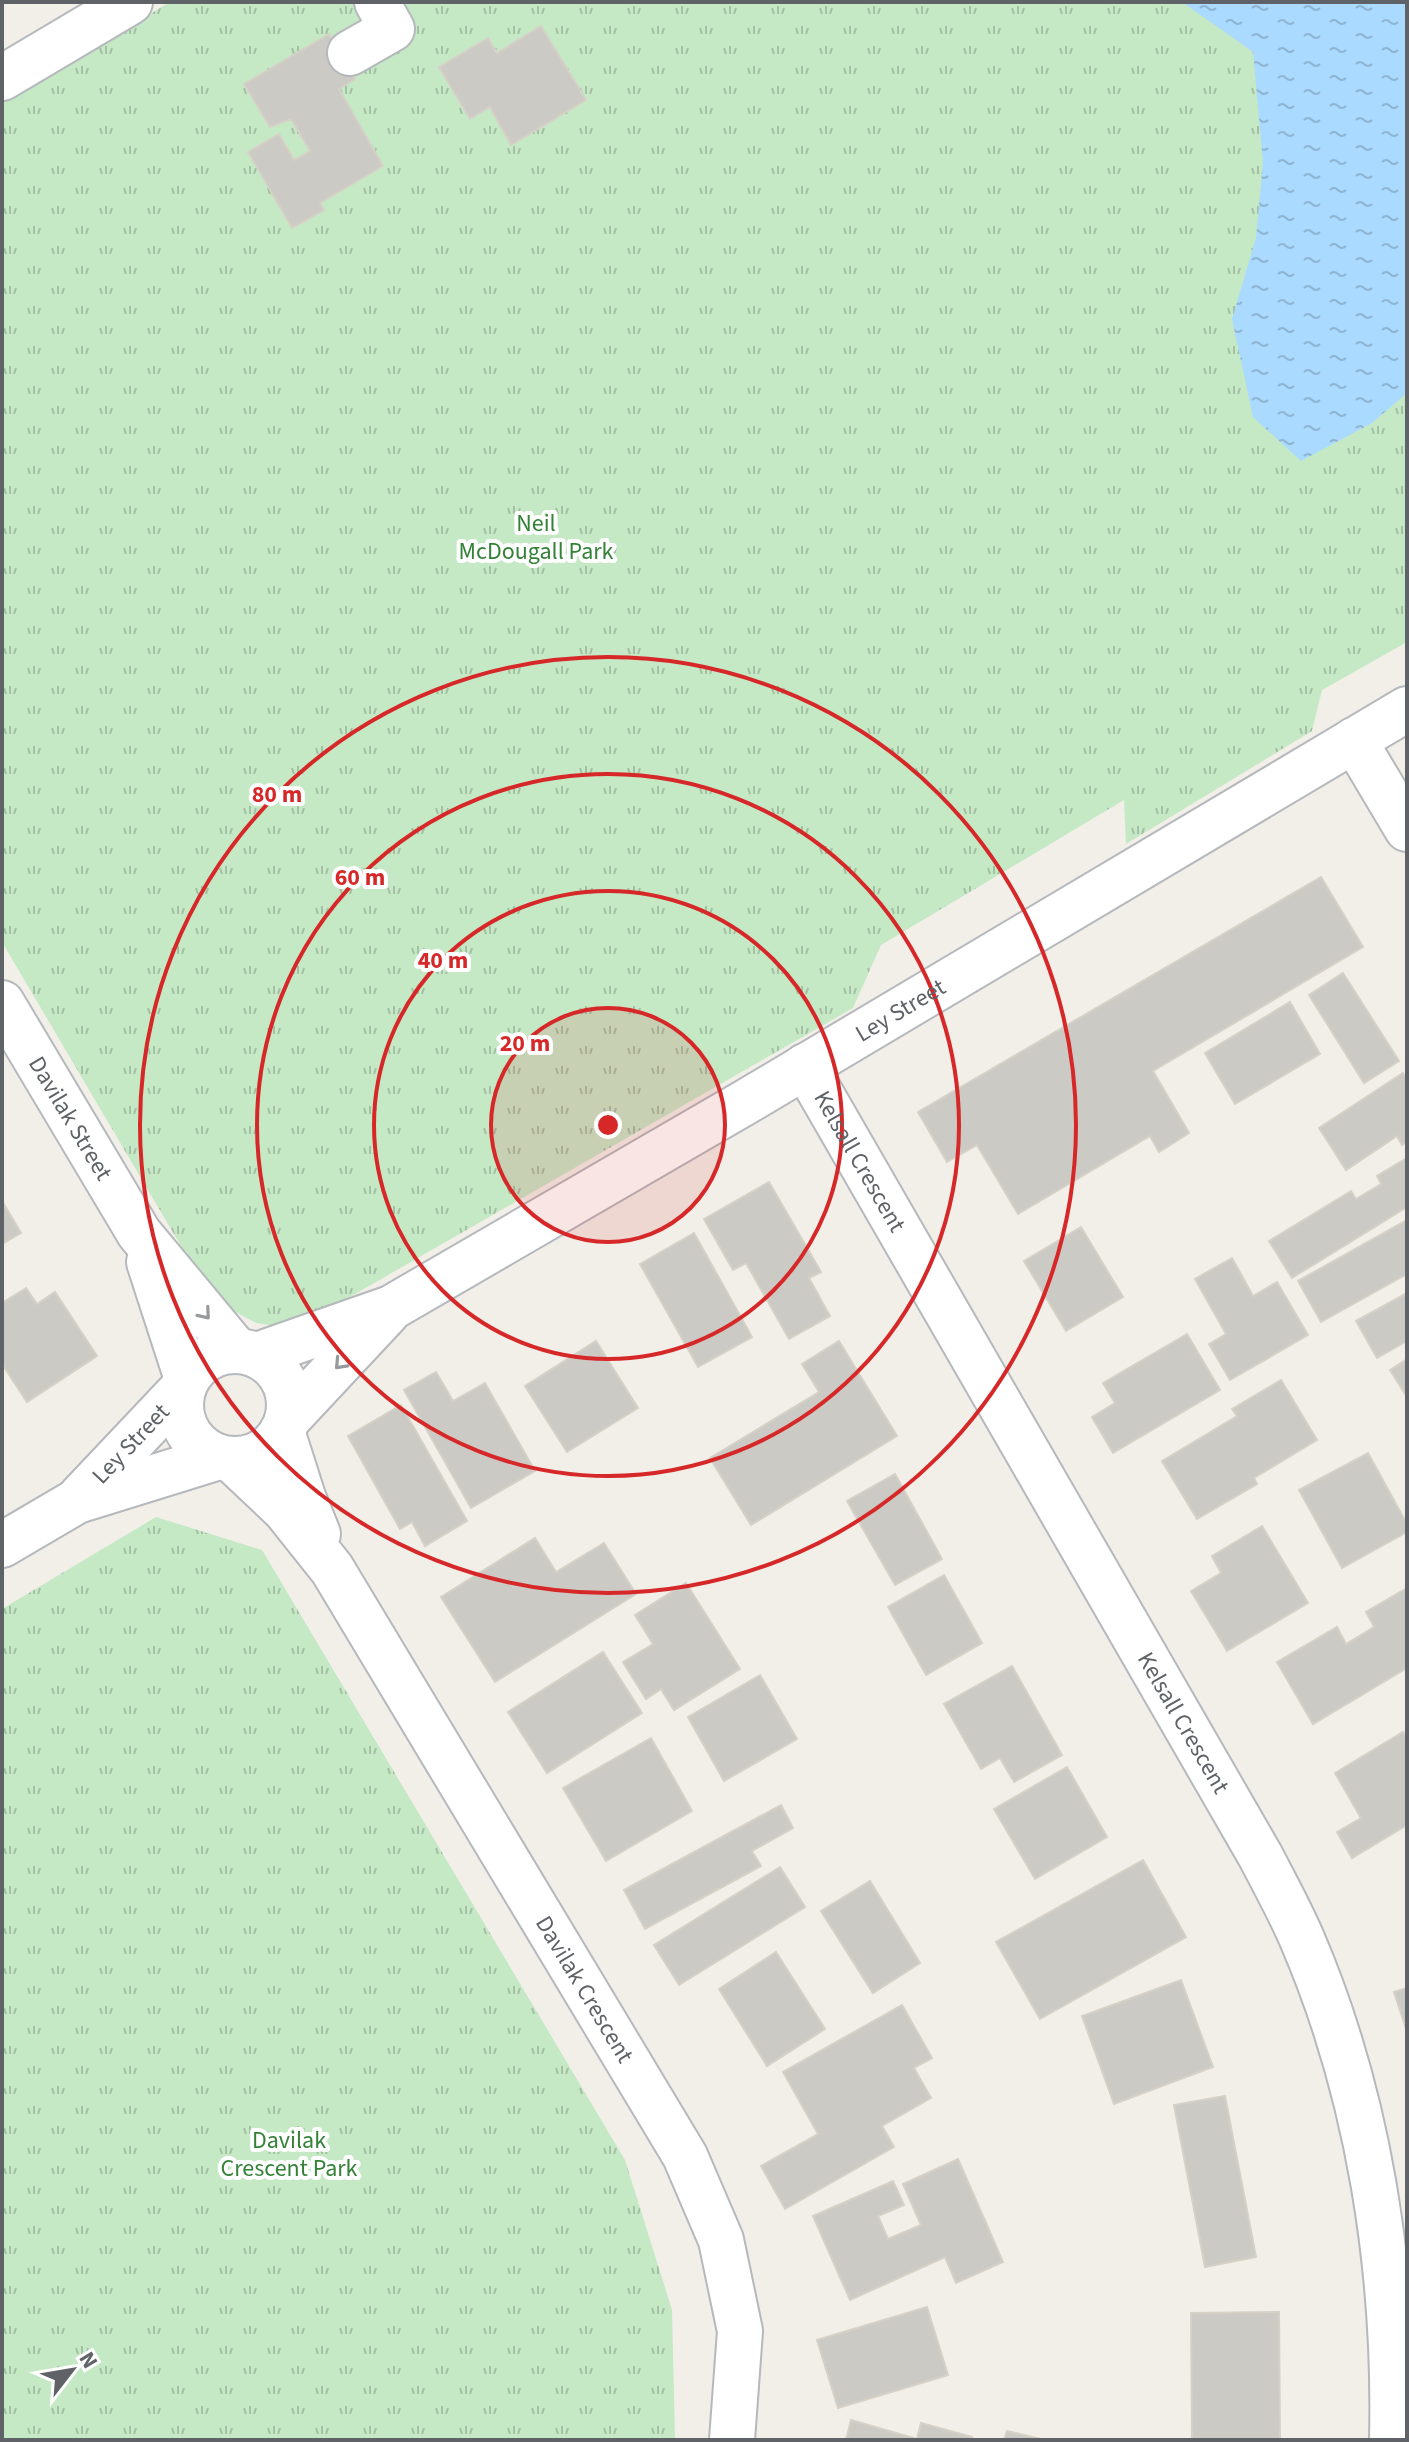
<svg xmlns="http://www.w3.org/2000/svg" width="1409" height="2442" font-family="'Source Sans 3',sans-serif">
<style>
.park{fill:url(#park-tufts)}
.water{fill:url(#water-ripples)}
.building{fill:#cccac5;stroke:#d6d1c6;stroke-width:2}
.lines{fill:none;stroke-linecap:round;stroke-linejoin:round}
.minor-casing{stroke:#b5b8bc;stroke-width:48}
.minor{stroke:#fff;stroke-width:44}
.oneway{stroke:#979a9d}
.ring{fill:none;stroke:#d62828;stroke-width:4}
.labels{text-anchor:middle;stroke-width:8;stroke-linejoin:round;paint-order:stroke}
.park-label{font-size:24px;fill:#348238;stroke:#fff}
.street-label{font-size:24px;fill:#5f6368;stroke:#fff}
.centre{fill:#d62828;stroke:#fff;stroke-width:4}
.ring-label{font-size:24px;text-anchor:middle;font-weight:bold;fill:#d62828;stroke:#fff;stroke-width:8;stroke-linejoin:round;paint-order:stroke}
</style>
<defs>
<pattern id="park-tufts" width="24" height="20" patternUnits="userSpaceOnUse" patternTransform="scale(2)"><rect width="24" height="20" fill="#c5e8c5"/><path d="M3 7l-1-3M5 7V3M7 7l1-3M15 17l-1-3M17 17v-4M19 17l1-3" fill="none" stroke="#a3c0a4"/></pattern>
<pattern id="water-ripples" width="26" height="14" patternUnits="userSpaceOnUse" patternTransform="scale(2)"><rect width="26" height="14" fill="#aadaff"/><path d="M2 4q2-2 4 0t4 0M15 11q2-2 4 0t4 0" fill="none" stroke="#8eb4d2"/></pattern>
</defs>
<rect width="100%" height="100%" fill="#f1efe8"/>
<g class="park">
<polygon points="170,2 1407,2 1407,642 1322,690 1312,731 1126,844 1124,800 881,945 853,1008 315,1317 282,1327 256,1323 234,1311 218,1295 191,1263 2,942 2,102"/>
<polygon points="156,1517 262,1550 625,2160 672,2310 675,2440 2,2440 2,1609"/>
</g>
<polygon class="water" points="1182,2 1407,2 1407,393 1372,423 1301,461 1253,417 1232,319 1256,238 1263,162 1253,52"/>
<g class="building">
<polygon points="541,26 586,100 511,145 490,107 470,119 439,67 488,38 497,53"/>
<polygon points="329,34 355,79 339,89 383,166 320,203 324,210 292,228 248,152 279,134 294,160 310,151 291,119 270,127 244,84"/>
<polygon points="1321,877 1363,947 1153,1071 1189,1133 1159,1152 1150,1136 1018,1214 977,1145 947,1162 918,1112"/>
<polygon points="1343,973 1399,1061 1364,1083 1309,995"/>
<polygon points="1290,1002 1320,1054 1235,1104 1205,1053"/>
<polygon points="1403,1073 1407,1080 1407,1142 1402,1145 1397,1136 1346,1170 1319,1128"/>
<polygon points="1407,1158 1407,1207 1292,1278 1269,1241 1351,1191 1356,1199 1381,1184 1377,1176"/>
<polygon points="769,1182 821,1272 809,1278 830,1316 789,1339 746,1263 733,1270 704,1219"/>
<polygon points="2,1201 21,1233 2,1244"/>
<polygon points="1407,1220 1407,1274 1321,1322 1298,1281"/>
<polygon points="1081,1227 1123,1297 1066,1331 1024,1261"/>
<polygon points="694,1233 752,1337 698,1367 640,1264"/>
<polygon points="1232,1258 1253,1296 1277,1282 1308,1335 1230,1380 1209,1344 1226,1334 1195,1279"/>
<polygon points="26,1288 37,1304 55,1292 97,1356 27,1402 2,1364 2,1303"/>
<polygon points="1407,1293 1407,1341 1377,1358 1356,1321"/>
<polygon points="1187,1334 1220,1390 1113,1453 1092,1417 1115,1403 1103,1383"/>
<polygon points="596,1341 638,1408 567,1452 525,1386"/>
<polygon points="839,1341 897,1436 751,1525 710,1458 819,1392 802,1364"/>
<polygon points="1407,1359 1407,1397 1390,1370"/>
<polygon points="436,1372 453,1401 485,1383 535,1471 471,1508 404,1390"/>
<polygon points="1281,1380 1317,1440 1254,1478 1257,1484 1197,1519 1162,1461 1237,1416 1232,1409"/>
<polygon points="401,1405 467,1521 425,1546 412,1522 400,1529 348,1436"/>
<polygon points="1368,1453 1407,1524 1407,1532 1342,1568 1299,1490"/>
<polygon points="895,1474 942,1559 895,1585 847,1501"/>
<polygon points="1262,1526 1308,1603 1227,1651 1191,1591 1221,1573 1212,1556"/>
<polygon points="535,1538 556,1572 604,1543 636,1594 495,1682 441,1597"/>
<polygon points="944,1575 982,1643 926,1675 888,1607"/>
<polygon points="686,1583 740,1669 674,1710 661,1689 646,1699 623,1662 653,1644 635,1615"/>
<polygon points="1407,1588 1407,1668 1313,1724 1277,1662 1337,1627 1346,1644 1374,1627 1366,1612"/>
<polygon points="603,1652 642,1713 547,1773 508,1712"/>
<polygon points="1012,1666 1062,1755 1014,1782 1000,1758 981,1769 944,1704"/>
<polygon points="760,1675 797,1739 724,1781 688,1717"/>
<polygon points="1403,1732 1407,1740 1407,1825 1352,1858 1337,1832 1361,1818 1335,1773"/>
<polygon points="651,1738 692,1811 606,1861 563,1788"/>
<polygon points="1067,1767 1107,1837 1035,1879 994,1809"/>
<polygon points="781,1805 793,1828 752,1851 761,1866 645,1929 624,1890"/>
<polygon points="1143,1860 1186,1937 1040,2019 996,1942"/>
<polygon points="780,1867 805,1907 679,1985 654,1945"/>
<polygon points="870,1881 920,1963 873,1993 821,1911"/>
<polygon points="776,1952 825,2029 767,2066 719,1989"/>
<polygon points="1181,1980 1213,2067 1114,2104 1082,2016"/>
<polygon points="1407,1988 1407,2032 1394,1992"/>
<polygon points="902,2005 932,2058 914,2068 931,2098 882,2126 894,2147 785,2209 761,2166 818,2134 783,2072"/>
<polygon points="1225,2096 1256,2257 1205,2267 1174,2105"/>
<polygon points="958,2159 1003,2262 956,2283 945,2257 850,2300 813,2216 893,2181 904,2205 878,2216 888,2239 921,2225 903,2184"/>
<polygon points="927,2307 948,2375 838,2408 817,2340"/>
<polygon points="1279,2312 1280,2440 1192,2440 1191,2313"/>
<polygon points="851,2420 917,2439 921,2423 972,2437 971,2440 846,2440"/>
<polygon points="1007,2431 1045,2440 1004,2440"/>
</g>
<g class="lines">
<g class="minor-casing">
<g id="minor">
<polyline points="350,53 392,29 377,2"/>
<polyline points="2,78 130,2"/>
<polyline points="1354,740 1407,829"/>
<path id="s1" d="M2 1003 139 1233 237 1351"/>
<path id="s2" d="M805 1066 1261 1857C1275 1884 1290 1911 1302 1939 1369 2095 1396 2271 1392 2440"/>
<polyline points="149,1262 187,1379"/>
<circle cx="235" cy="1405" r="54"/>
<path id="s3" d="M257 1355 391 1308 744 1103 1407 709"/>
<polyline points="287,1420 387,1313"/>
<polyline points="282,1431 303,1497 318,1534"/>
<path id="s4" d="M231 1459 285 1510 332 1569 685 2156 721 2240 740 2331 732 2440"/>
<path id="s5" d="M81 1496 184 1387"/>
<polyline points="2,1545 77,1501 219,1457"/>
</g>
</g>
<use href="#minor" class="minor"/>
</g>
<defs><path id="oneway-chevron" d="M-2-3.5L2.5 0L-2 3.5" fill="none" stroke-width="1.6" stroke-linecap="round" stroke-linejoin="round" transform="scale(2)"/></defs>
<g class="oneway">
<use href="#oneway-chevron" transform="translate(205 1314) rotate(50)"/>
<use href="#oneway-chevron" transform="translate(340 1364) rotate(133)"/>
</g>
<circle cx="608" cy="1125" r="117" fill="#d62828" fill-opacity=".12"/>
<g class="ring">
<circle cx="608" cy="1125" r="117"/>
<circle cx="608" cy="1125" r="234"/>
<circle cx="608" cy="1125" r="351"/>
<circle cx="608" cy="1125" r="468"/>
</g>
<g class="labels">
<g class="park-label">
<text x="536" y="531">Neil<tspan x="536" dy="28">McDougall Park</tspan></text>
<text x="289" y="2148">Davilak<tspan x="289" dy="28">Crescent Park</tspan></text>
</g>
<g class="street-label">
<text dy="8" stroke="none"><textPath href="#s3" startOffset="732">Ley Street</textPath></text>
<text dy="8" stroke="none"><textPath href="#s1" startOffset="134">Davilak Street</textPath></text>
<text dy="8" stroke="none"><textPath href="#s2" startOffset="110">Kelsall Crescent</textPath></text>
<text dy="8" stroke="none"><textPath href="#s5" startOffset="72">Ley Street</textPath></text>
<text dy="8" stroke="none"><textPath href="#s2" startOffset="758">Kelsall Crescent</textPath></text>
<text dy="8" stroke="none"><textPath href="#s4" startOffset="640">Davilak Crescent</textPath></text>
</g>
</g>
<circle cx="608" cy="1125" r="12" class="centre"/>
<g class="ring-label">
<text x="277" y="802">80 m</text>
<text x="360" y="885">60 m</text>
<text x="443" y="968">40 m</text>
<text x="525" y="1051">20 m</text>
</g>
<rect width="1409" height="2442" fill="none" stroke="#5f6368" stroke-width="8"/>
<g transform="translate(72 2370) rotate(59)" stroke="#ffffff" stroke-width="6" paint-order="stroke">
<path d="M0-6L14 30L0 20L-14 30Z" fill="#5f6368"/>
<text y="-12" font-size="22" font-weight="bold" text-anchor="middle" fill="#5f6368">N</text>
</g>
</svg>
